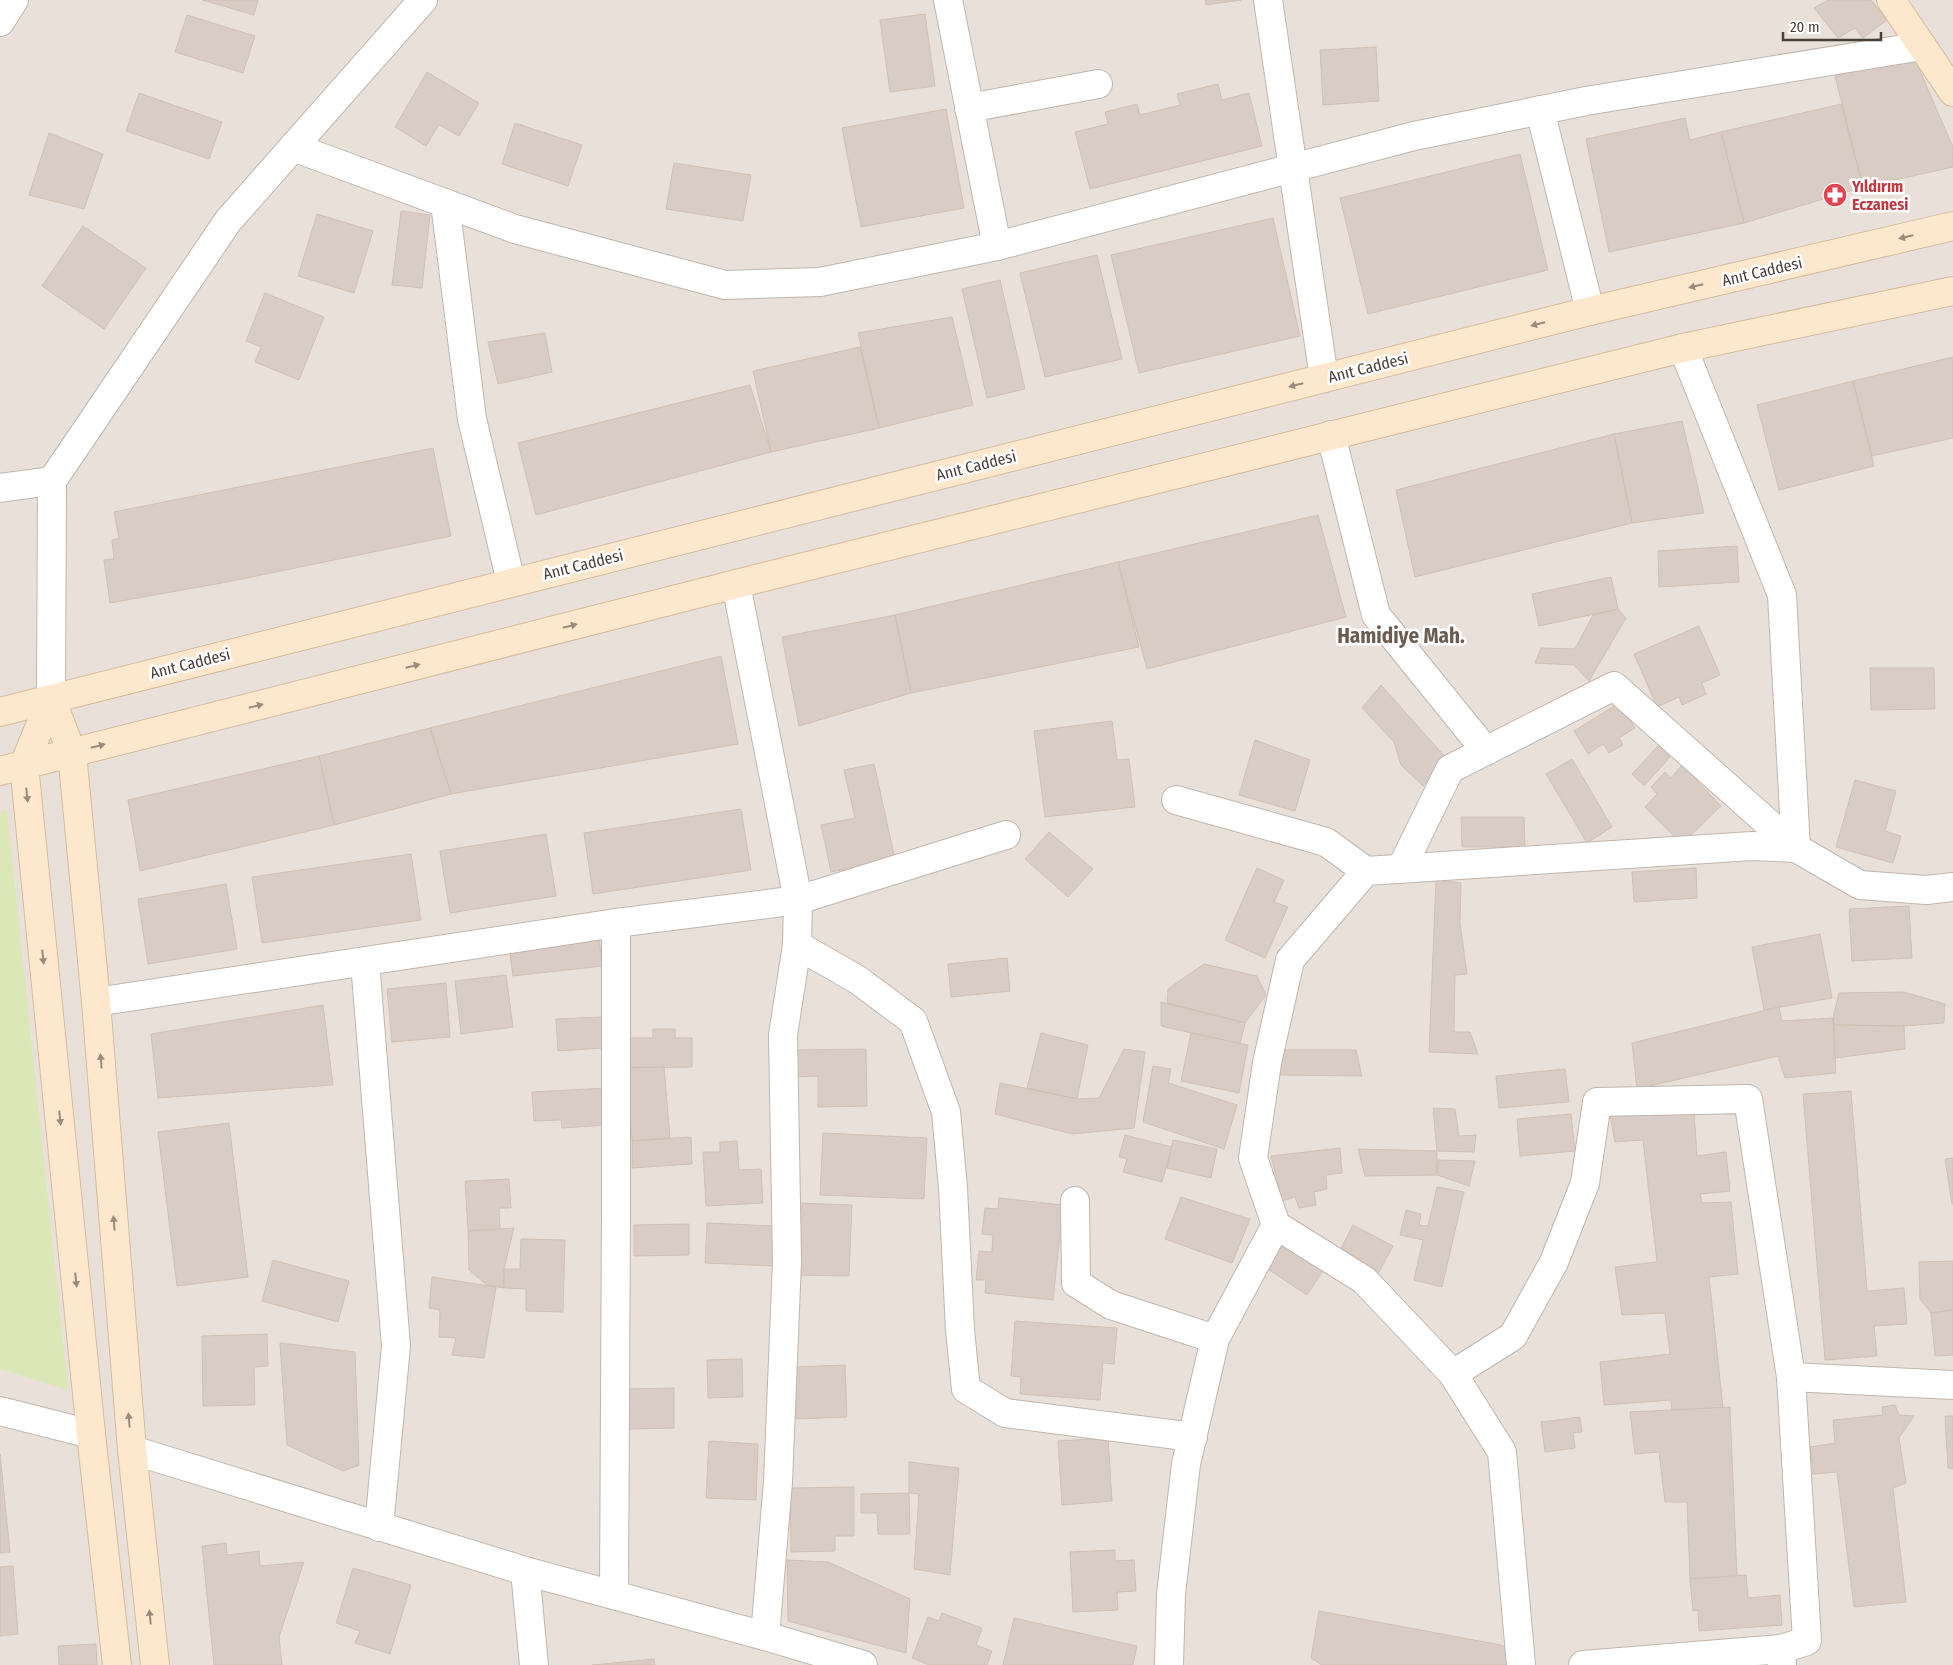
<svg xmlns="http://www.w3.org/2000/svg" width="1953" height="1665" font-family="'Fira Sans Condensed',sans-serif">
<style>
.residential{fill:#e9e1d9}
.green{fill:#dbe7b6}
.building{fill:#d9ccc4;stroke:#d1c0b4}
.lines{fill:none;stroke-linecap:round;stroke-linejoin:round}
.minor-casing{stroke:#c0b6ae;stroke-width:30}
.tertiary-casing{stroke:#c0b6ae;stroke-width:30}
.secondary-casing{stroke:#d6bc9f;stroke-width:30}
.minor{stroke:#fff;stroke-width:28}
.tertiary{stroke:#fff;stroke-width:28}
.secondary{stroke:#fde7cd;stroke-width:28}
.oneway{fill:#9a8b7c}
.labels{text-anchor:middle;stroke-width:5;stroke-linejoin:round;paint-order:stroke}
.health-label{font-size:16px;font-weight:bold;fill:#be3a42;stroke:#fff;text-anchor:start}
.street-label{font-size:16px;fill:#493f39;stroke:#fff}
.district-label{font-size:21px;font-weight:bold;fill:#6c5b50;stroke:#fff}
</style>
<rect width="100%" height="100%" fill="#f5f0eb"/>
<rect class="residential" x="0" y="0" width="1953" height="1665"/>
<polygon class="green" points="7,810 68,1390 0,1369 0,812"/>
<g class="building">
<polygon points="202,0 258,0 254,15"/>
<polygon points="1205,0 1241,0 1206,5"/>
<polygon points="1828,0 1871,0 1887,20 1863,38 1855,28 1838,38 1814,8"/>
<polygon points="925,14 935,86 890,92 880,20"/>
<polygon points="187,15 255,36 243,73 175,52"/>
<polygon points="1376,47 1379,101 1323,105 1320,50"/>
<polygon points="1913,55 1953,147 1953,167 1863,187 1835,76"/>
<polygon points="427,72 479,103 459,136 439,125 426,146 395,127"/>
<polygon points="1218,84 1222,100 1249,93 1262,146 1090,189 1075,132 1108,124 1105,112 1137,104 1140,115 1180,105 1177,94"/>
<polygon points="139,93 222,122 209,159 126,131"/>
<polygon points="1841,104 1863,187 1744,223 1721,132"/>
<polygon points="946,109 964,208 861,227 842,128"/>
<polygon points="1685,118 1690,140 1721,132 1744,223 1609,252 1586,139"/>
<polygon points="515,123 582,145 568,186 502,164"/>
<polygon points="49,133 103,154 84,209 29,195"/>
<polygon points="1520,154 1548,270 1368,314 1340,198"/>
<polygon points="674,163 751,175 743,221 666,209"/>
<polygon points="401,211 430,215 422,288 392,285"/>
<polygon points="317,214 373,231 354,293 298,276"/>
<polygon points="1273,218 1300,336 1139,373 1111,255"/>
<polygon points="83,226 146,268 104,329 42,286"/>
<polygon points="1097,255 1122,359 1045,377 1020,273"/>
<polygon points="1000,280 1025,389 987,398 962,289"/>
<polygon points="265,293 324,317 299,380 255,362 261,347 246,341"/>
<polygon points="952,317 973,405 879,428 858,333"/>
<polygon points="545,333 552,372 498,384 488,342"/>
<polygon points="860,347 879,428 771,452 753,371"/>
<polygon points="1953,357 1953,438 1872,456 1853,381"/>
<polygon points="1853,381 1874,466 1779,490 1757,405"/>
<polygon points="750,385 771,452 536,515 518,443"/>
<polygon points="1682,421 1704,513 1632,523 1614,434"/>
<polygon points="1614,434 1632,523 1415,577 1396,490"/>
<polygon points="433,448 451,536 227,582 110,603 104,560 114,559 112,540 119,538 114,512"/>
<polygon points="1318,515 1346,617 1147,669 1118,562"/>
<polygon points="1737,546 1739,582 1659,587 1658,551"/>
<polygon points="1118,562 1139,647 911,693 895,615"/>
<polygon points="1611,577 1618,609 1539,626 1532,594"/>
<polygon points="1618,609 1626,618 1589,681 1574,665 1535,663 1541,648 1575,649 1593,615"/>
<polygon points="895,615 911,693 799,726 782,637"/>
<polygon points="1699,626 1720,675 1702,683 1706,694 1682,705 1679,697 1657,707 1634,654"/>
<polygon points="721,656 738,744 451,794 430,728"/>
<polygon points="1870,668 1934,668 1935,709 1871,710"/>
<polygon points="1381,685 1447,759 1423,786 1401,765 1394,742 1362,708"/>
<polygon points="1619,703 1635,728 1619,738 1623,745 1609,753 1603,744 1588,754 1574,731"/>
<polygon points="1112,721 1117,760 1129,759 1135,807 1045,817 1034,731"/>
<polygon points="430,728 451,794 334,825 319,756"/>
<polygon points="1255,740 1310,760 1295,811 1239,795"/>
<polygon points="1658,746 1670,757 1644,786 1632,774"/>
<polygon points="319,756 334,825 140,871 128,800"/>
<polygon points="1572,759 1612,827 1587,843 1546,774"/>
<polygon points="874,764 895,859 831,872 821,825 855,818 844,770"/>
<polygon points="1682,765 1721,806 1682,844 1645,807 1657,794 1651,787 1665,772 1671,778"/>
<polygon points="1855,780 1896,791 1885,831 1901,836 1893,863 1836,847"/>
<polygon points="741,809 751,870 593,894 584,833"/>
<polygon points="1461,817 1524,817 1525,847 1462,847"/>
<polygon points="1049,832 1093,869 1068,897 1025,859"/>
<polygon points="546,834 556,896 450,913 440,851"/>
<polygon points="411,854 421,920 262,943 252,877"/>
<polygon points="1257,868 1284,880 1274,902 1288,907 1265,958 1225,940"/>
<polygon points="1696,868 1697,898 1634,902 1632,872"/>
<polygon points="1436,880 1461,883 1460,923 1467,974 1455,975 1454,1032 1470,1032 1478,1054 1429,1052"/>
<polygon points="226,884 237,949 148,964 138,899"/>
<polygon points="1909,906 1912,958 1852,961 1849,909"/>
<polygon points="1820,934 1832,998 1764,1010 1752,947"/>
<polygon points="599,937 602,966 513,976 509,947"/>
<polygon points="1007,958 1010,991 951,997 948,964"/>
<polygon points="1204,964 1257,976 1266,995 1245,1023 1167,1003 1168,989"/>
<polygon points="506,975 513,1027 461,1034 455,981"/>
<polygon points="446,983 450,1037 392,1042 387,989"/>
<polygon points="1904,992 1945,1004 1944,1023 1904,1026 1834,1025 1833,1018 1839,993"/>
<polygon points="1161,1002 1245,1023 1240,1044 1161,1026"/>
<polygon points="323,1005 333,1085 158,1098 151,1034"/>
<polygon points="1779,1007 1782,1021 1833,1018 1836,1073 1785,1078 1778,1056 1637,1089 1632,1043"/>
<polygon points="602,1017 604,1048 558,1051 556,1019"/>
<polygon points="1834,1025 1904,1026 1905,1049 1835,1058"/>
<polygon points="653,1029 675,1029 675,1038 692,1038 692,1067 627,1068 626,1038 653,1038"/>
<polygon points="1041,1033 1088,1045 1077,1099 1027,1088"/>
<polygon points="1191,1033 1248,1045 1239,1093 1181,1081"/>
<polygon points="866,1049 867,1106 818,1107 818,1076 797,1077 797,1050"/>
<polygon points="1124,1049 1145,1052 1134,1128 1072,1134 995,1114 1000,1083 1077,1099 1099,1098"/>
<polygon points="1281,1050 1356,1050 1362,1076 1279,1075"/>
<polygon points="1153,1066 1171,1069 1168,1083 1237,1105 1224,1149 1143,1122"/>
<polygon points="664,1067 670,1138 632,1141 627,1068"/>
<polygon points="1565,1069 1569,1102 1499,1108 1496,1076"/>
<polygon points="606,1088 608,1125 562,1128 561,1120 534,1121 532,1092"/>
<polygon points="1851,1091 1867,1291 1904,1288 1907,1324 1874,1326 1877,1356 1825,1360 1803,1094"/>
<polygon points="1433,1108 1455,1109 1459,1136 1476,1135 1474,1152 1437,1151"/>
<polygon points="1694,1110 1697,1156 1726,1152 1730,1191 1700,1194 1702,1203 1731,1202 1738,1274 1709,1277 1723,1408 1672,1410 1671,1400 1604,1405 1600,1362 1670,1354 1665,1313 1622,1315 1615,1267 1657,1262 1643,1140 1615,1142 1610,1115"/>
<polygon points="1571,1114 1575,1151 1520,1156 1517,1119"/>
<polygon points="229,1123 248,1277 177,1286 158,1132"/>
<polygon points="823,1133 927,1138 924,1199 820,1195"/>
<polygon points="1125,1135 1172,1147 1162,1182 1123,1172 1127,1159 1119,1157"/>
<polygon points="691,1137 692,1164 632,1168 632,1141"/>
<polygon points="1173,1140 1217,1149 1211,1178 1167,1168"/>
<polygon points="737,1141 739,1170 761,1169 763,1203 706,1206 703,1152 720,1152 720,1142"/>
<polygon points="1340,1148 1342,1173 1326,1175 1327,1189 1314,1192 1316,1205 1299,1208 1295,1197 1282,1201 1271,1156"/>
<polygon points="1358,1149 1437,1151 1437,1175 1365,1176"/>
<polygon points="1953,1158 1953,1204 1952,1204 1945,1159"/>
<polygon points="1438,1160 1475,1161 1469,1186 1437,1175"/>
<polygon points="509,1179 511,1208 499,1208 500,1229 468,1231 465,1181"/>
<polygon points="1437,1187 1464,1192 1442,1287 1414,1280 1423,1240 1400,1235 1406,1210 1421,1214 1419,1225 1428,1226"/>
<polygon points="1181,1197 1250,1219 1232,1263 1165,1239"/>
<polygon points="999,1198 1063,1205 1053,1300 985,1293 986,1280 976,1280 979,1251 992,1252 993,1235 982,1234 985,1208 998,1209"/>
<polygon points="795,1203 852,1205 849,1276 798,1275"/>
<polygon points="707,1223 776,1226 774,1266 705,1263"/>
<polygon points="689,1224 689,1255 634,1256 634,1225"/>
<polygon points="1353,1225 1393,1246 1378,1274 1338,1254"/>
<polygon points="514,1228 504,1269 504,1288 487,1285 469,1270 468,1231"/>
<polygon points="521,1239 565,1240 563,1312 526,1311 526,1289 504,1288 504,1269 520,1269"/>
<polygon points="1280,1241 1324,1269 1307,1295 1263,1266"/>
<polygon points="273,1260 349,1281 338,1322 262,1301"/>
<polygon points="1953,1261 1953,1310 1931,1313 1920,1299 1919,1262"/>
<polygon points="432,1277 496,1287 484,1358 452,1355 456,1338 439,1337 440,1310 429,1308"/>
<polygon points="1953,1310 1953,1355 1935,1356 1931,1313"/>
<polygon points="1015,1321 1117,1328 1114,1364 1103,1363 1100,1400 1020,1394 1021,1377 1011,1376"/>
<polygon points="267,1334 268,1366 254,1367 255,1405 203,1406 202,1336"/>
<polygon points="280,1343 355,1352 359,1465 343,1471 287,1445"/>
<polygon points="742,1359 743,1397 708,1398 707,1360"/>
<polygon points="845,1365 847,1417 796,1419 795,1367"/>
<polygon points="674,1388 674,1428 629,1429 628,1389"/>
<polygon points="1895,1405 1899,1415 1914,1416 1899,1438 1906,1483 1893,1488 1906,1602 1854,1607 1837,1472 1813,1474 1810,1447 1835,1443 1833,1420 1883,1415 1882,1407"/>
<polygon points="1730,1407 1737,1577 1690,1579 1687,1502 1665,1502 1659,1452 1635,1454 1630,1412"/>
<polygon points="1945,1416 1953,1416 1953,1469 1948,1468"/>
<polygon points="1580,1417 1582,1432 1573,1433 1575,1448 1545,1452 1541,1422"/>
<polygon points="1108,1438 1112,1501 1062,1505 1058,1441"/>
<polygon points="709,1441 758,1444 756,1500 706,1498"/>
<polygon points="0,1454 10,1552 0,1553"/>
<polygon points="909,1462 959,1468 950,1575 914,1569 919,1494 909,1493"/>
<polygon points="854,1487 854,1536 835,1536 835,1551 791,1552 790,1488"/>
<polygon points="909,1493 910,1534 878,1534 877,1513 861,1513 861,1494"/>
<polygon points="226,1543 227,1555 259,1551 260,1566 304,1562 279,1637 282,1665 214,1665 202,1546"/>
<polygon points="1115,1550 1115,1561 1134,1560 1136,1591 1117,1592 1118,1610 1073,1612 1070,1552"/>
<polygon points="787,1560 828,1562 910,1599 906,1653 788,1621"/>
<polygon points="13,1566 18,1634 0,1636 0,1567"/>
<polygon points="353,1568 411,1585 390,1654 355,1643 360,1631 336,1623"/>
<polygon points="1746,1575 1748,1598 1780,1595 1782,1625 1699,1631 1698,1610 1693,1611 1690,1579"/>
<polygon points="1319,1611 1506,1646 1507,1665 1322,1665 1311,1658"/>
<polygon points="942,1613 982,1628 976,1645 992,1651 987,1665 929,1665 912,1658 928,1617 939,1621"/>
<polygon points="1014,1618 1137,1646 1133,1665 1003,1665"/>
<polygon points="96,1644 97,1665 59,1665 58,1646"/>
<polygon points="654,1659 655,1665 592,1665"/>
</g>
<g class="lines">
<g class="minor-casing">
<g id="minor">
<polyline points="948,0 997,246"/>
<polyline points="1268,0 1324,378"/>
<polyline points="0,22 14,0"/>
<polyline points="969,108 1098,84"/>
<polyline points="1540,110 1590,311"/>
<polyline points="293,147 515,229 725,285 820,282 997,246 1414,136 1586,101 1922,46"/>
<polyline points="445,203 472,419 511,582"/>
<polyline points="1683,348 1782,595 1796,848"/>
<polyline points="1331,435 1376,615 1486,751"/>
<polyline points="0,488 52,481"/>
<polyline points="736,584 798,900 797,945 783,1035 787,1261 778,1482 765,1636"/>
<polyline points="1176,800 1326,842 1366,871"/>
<polyline points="1401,869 1450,769 1614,686 1796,848"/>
<polyline points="797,945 858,980 913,1021 946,1112 953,1188 960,1330 966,1389 1005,1413 1193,1437"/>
<polyline points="365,962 396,1346 379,1527"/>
<polyline points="96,1002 616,923 798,900 1006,835"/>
<polyline points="1075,1201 1076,1283 1111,1305 1215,1339"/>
<polyline points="1276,1225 1364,1280 1453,1374 1502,1452 1521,1665"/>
<polyline points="1453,1374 1513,1336 1554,1262 1585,1183 1597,1102 1748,1099 1791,1377 1807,1641 1781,1649 1782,1665"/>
<polyline points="1791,1377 1953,1385"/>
<polyline points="0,1411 91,1434"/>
<polyline points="132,1450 525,1571 765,1636 863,1665"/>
<polyline points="525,1571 534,1665"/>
<polyline points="614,1595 616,1209 616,923"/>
<polyline points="1169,1665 1171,1594 1186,1464 1215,1339 1276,1225 1253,1158 1267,1063 1290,960 1366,871 1752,846 1796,848 1860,885 1926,890 1953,887"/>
<polyline points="1583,1665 1781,1649"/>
</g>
</g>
<g class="tertiary-casing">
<polyline id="tertiary" points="51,699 52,481 228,221 423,0"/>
</g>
<g class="secondary-casing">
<g id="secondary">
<polyline points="1891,0 1953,92"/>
<polyline points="51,699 24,765 91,1434 117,1665"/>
<polyline points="51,699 72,753 96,1002 132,1450 155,1665"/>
<polyline points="0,712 1590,311 1953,226"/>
<polyline points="0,771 736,584 1683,348 1953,291"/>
</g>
</g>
<use href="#minor" class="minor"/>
<use href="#tertiary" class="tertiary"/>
<use href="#secondary" class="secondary"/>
</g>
<defs><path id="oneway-solid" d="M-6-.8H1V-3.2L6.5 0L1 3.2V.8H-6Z" transform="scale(1.25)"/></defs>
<g class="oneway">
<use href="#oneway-solid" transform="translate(1906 237) rotate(167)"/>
<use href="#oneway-solid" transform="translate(1696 286) rotate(167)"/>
<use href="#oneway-solid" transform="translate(1538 324) rotate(166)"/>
<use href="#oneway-solid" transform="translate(1296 385) rotate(166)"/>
<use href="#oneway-solid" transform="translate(570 626) rotate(-14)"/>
<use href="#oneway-solid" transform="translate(413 666) rotate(-14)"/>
<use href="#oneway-solid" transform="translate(256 706) rotate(-14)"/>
<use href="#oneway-solid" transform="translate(98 746) rotate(-14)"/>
<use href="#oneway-solid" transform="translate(27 795) rotate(84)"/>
<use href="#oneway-solid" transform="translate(43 957) rotate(84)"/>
<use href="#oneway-solid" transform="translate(101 1061) rotate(-95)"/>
<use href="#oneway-solid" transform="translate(60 1118) rotate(84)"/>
<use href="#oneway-solid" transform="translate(114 1223) rotate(-95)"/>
<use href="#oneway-solid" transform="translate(76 1280) rotate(84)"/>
<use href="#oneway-solid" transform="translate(129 1420) rotate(-95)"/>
<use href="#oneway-solid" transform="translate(150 1617) rotate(-96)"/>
</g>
<defs>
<g id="pharmacy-disc" transform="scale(1.25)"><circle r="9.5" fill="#e0444e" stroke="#fff"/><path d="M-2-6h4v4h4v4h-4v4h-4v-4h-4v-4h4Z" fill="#fff"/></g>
</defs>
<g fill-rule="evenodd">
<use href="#pharmacy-disc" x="1835" y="195"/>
</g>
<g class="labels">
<g class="health-label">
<text x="1852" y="192">Yıldırım<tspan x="1852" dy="18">Eczanesi</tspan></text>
</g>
<g class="street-label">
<text transform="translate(1762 271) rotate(-13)" y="6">Anıt Caddesi</text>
<text transform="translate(1368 367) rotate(-14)" y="6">Anıt Caddesi</text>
<text transform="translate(976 465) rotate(-14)" y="6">Anıt Caddesi</text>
<text transform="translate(583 564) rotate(-14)" y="6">Anıt Caddesi</text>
<text transform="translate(190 663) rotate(-14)" y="6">Anıt Caddesi</text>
</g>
<g class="district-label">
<text x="1401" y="643">Hamidiye Mah.</text>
</g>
</g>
<path d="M1783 32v8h98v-8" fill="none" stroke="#493f39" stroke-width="2.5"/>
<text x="1790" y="32" font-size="15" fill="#493f39" stroke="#ffffff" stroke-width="4" paint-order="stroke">20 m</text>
</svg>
